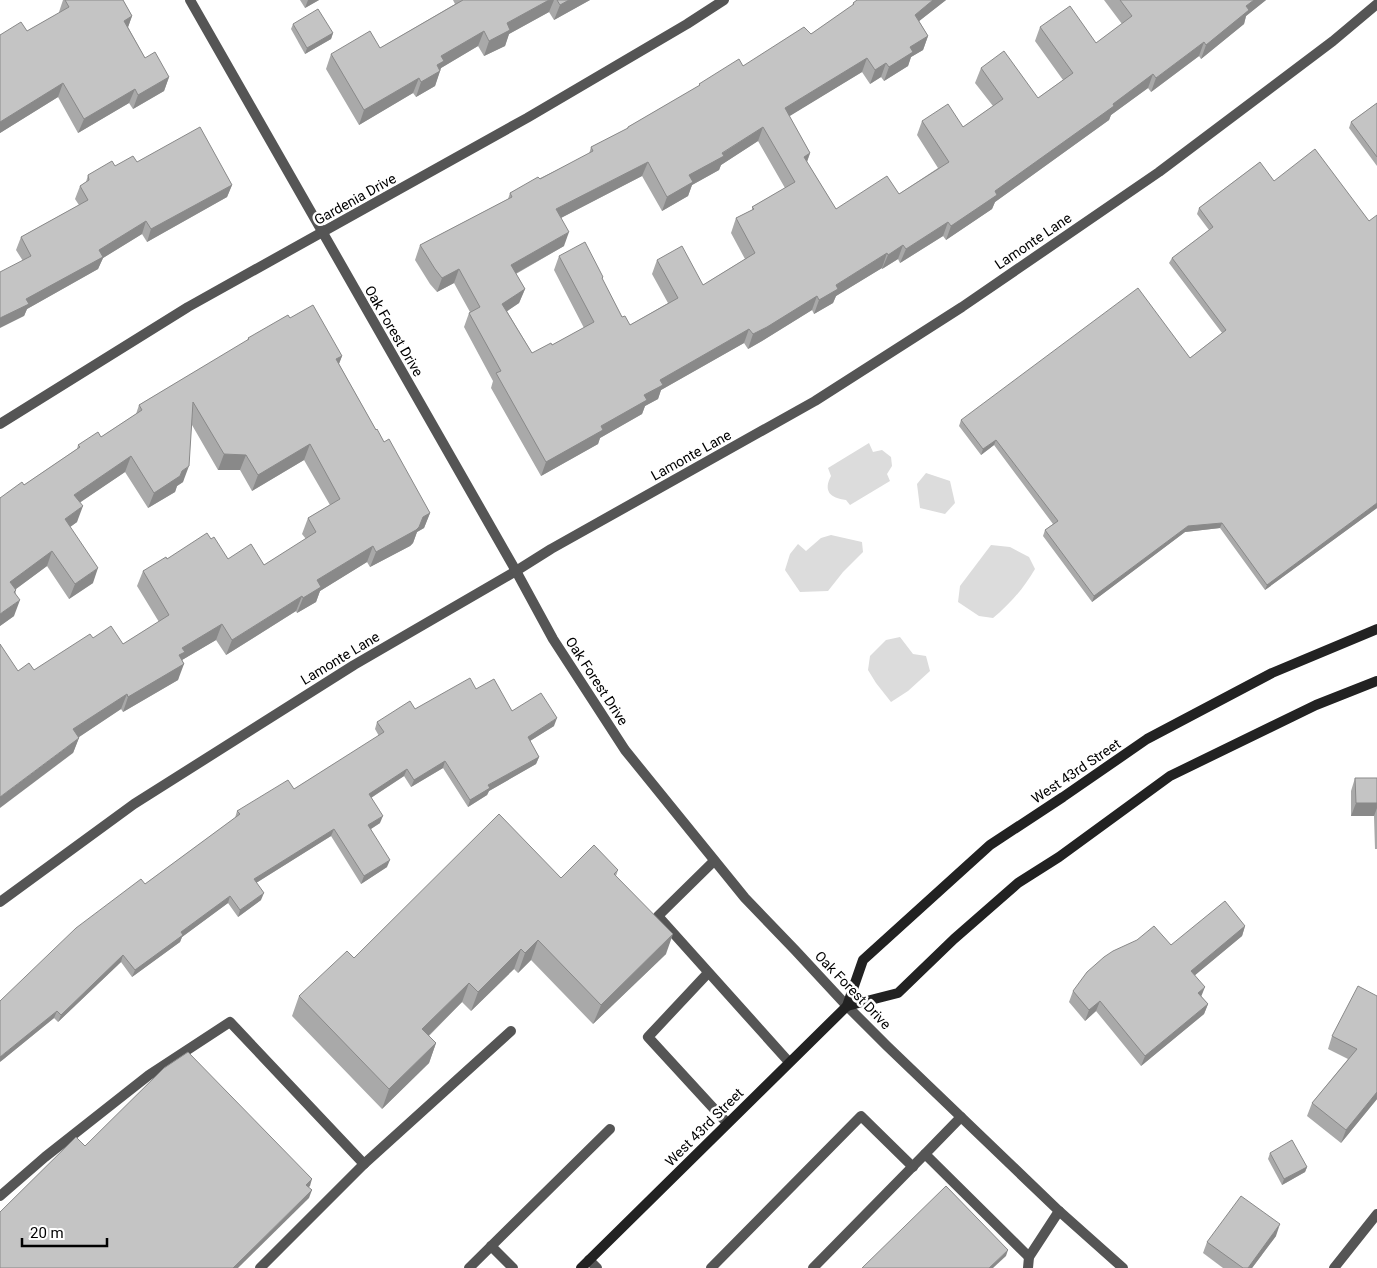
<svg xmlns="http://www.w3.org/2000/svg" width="1377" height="1268" font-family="Roboto,sans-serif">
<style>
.green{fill:#dcdcdc}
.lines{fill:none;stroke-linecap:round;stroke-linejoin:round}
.service{stroke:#555;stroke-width:10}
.minor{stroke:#555;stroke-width:10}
.tertiary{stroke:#555;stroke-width:10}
.secondary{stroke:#222;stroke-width:10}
.wall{fill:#a9a9a9;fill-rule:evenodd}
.shaded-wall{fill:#898989}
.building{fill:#c4c4c4;stroke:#898989;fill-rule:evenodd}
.labels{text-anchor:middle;stroke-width:5;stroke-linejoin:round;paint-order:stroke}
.street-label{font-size:14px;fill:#000;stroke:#fff}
</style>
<rect width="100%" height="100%" fill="#fff"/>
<g class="green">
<path d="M869 443 873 452 882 450 891 457 892 466 887 474 890 481 850 505 846 500C830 498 823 491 831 476L828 468Z"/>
<polygon points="926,473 950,481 955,503 945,514 920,508 917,484"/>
<polygon points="831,535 862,542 863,552 843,572 828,591 800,592 785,570 790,554 798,544 806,551 821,538"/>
<path d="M991 545 1010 547 1029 557 1035 569C1024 588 1010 604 993 618L979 616 958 602 960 586Z"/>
<polygon points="900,637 913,654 926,656 930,671 908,691 891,702 876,683 868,670 870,656 886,640"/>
</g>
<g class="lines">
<g class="service">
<polyline points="714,861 658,916 789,1062"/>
<polyline points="708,973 648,1037 727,1123"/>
<polyline points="925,1154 961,1117"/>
<polyline points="0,1196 45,1157 149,1075 230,1022 364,1164"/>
<polyline points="491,1246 513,1268"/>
<polyline points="589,1260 597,1268"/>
<polyline points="260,1268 364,1164 511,1031"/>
<polyline points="469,1268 610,1129"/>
<polyline points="711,1268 861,1116 913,1167"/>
<polyline points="813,1268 925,1154 1029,1257"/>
<polyline points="1028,1268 1029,1257 1059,1211"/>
</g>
<g class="minor">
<polyline points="0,424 188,307 527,118 687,24 724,0"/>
<polyline points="0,902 134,804 354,665 516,571 551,549 815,401 962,307 1159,172 1333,41 1377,4"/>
<polyline points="1334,1268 1377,1214"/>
</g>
<polyline class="tertiary" points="190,0 516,571 553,639 625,750 745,898 795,950 847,1006 887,1046 1059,1211 1123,1268"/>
<g class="secondary">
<polyline points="847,1006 898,993 954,939 1018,883 1059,857 1170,776 1316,705 1377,681"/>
<polyline points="581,1268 847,1006 863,960 990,845 1063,797 1147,739 1272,673 1377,629"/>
</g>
</g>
<g class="wall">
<polygon points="63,0 123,0 132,16 128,27 145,58 169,77 164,91 133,109 129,103 78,133 58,97 0,133 0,35 27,31 59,13 59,12"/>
<polygon points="300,0 319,0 305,8"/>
<polygon points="453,0 590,0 554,20 549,12 509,34 505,46 484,56 478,46 441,68 435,86 416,97 413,93 359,125 326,69 331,54 380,48 455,4"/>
<path d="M857 0H946L919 21 928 36 923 50 911 57 908 66 884 81 881 77 870 84 862 72 789 116 810 153 807 162 836 209 899 194 938 168 917 135 922 121 963 127 993 106 975 83 981 68 1038 98 1063 80 1035 41 1040 27 1096 43 1122 24 1104 0H1266L1246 16 1244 24 1201 59 1199 56 1151 92 1148 88 1111 115 1109 120 995 202 992 209 946 240 943 236 900 263 898 259 882 269V268L836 296 833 303 814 314 812 310 762 341 748 349 744 343 661 390 658 399 645 406 642 414 600 438 598 444 541 476 491 388 493 381 464 327 469 313 470 312 454 283 437 292 430 284 415 260 420 245 508 199 510 193 589 154 591 147 627 129 628 127 699 86V84L743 66 811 34 852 6 853 3ZM758 141 785 188 752 207V210L736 218 731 233 745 259 703 285 657 260 652 274 668 303 630 325 622 317 602 279 603 277 559 256 554 270 584 328 552 345 532 353 507 311 519 303 525 289 516 274 564 246 561 218 642 176 662 211 688 196 692 185 719 170 721 165Z"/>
<polygon points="293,24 333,33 331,39 305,54 291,29"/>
<polygon points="1377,103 1377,166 1349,128 1351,122"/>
<polygon points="137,162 232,185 227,197 147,242 142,234 103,258 98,269 27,309 24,316 23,261 16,250 21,237 79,205 75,199 80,186 86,182 88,175 115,166"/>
<polygon points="1260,162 1377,508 1265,590 1220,528 1185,532 1092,602 1043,536 1045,530 1053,524 994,445 981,455 959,426 961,420 1190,358 1222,333 1169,263 1172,258 1209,230 1197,214 1199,208"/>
<polygon points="290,318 342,356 339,364 376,430 430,513 424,528 417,532 413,543 410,546 370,567 367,562 320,591 316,602 297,613 296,611 226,655 216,640 182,660 178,680 123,712 121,709 79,737 73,753 18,671 34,670 93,638 123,644 159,622 137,586 143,571 211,539 228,559 264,565 306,539 302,534 308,518 330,505 304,460 252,491 240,470 218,470 192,425 183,482 177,486 175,492 148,508 125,472 80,502 77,522 70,527 93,583 69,599 47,566 16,589 14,616 0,626 24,485 77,449 78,445 101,437 136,414 139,405 247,341 248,338"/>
<polygon points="476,689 512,711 554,726 530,741 539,757 536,764 489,791 487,795 468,807 443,768 411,787 404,776 371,798 380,823 371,829 387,867 361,884 331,836 256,883 261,900 238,917 228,903 182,937 180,942 132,977 121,962 58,1022 54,1018 0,1062 145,884 235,818 237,811 294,789 379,736 375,729 377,722"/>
<polygon points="1355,778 1377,778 1377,849 1375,849 1374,816 1351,816 1351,791"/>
<polygon points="618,870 616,876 666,954 593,1024 531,960 518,973 514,969 471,1011 462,1002 429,1036 436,1043 429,1063 382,1109 292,1016 299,996 354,958 561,878"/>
<polygon points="1245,926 1242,936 1195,975 1201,996 1208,1004 1204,1014 1141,1066 1096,1011 1085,1021 1069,1002 1073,991 1171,945"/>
<polygon points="1377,996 1377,1099 1341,1143 1307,1116 1312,1103 1348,1059 1328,1049 1332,1036"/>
<polygon points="1270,1153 1307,1167 1305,1172 1282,1185 1268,1159"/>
<polygon points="1276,1236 1252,1268 1223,1268 1203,1253 1207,1242"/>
</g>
<g class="shaded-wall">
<polygon points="308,0 319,0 305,8"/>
<polygon points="549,0 554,0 549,12 509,34 505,46 484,56 489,41 507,23"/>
<polygon points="569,0 590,0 554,20 560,5"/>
<polygon points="933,0 946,0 909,29 915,15"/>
<polygon points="1254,0 1266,0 1246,16 1244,24 1201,59 1206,45 1246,6"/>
<polygon points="132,16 127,30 124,21"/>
<polygon points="484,31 478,46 441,68 435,86 416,97 421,82 441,56"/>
<polygon points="333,33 331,39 305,54 307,48"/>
<polygon points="928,36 923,50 911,57 908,66 884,81 889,67 910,47"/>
<polygon points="1204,42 1199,56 1151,92 1156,78"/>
<polygon points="867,58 862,72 780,122 785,108"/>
<polygon points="886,63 881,77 870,84 875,70"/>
<polygon points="1153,74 1148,88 1111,115 1109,120 995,202 992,209 946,240 951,226 995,191"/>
<polygon points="169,77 164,91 133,109 138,95"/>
<polygon points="419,78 413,93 359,125 364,110"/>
<polygon points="63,83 58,97 0,133 0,122"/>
<polygon points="135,89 129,103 78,133 84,119"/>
<polygon points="763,127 758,141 721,165 719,170 692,185 688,196 662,211 667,197 689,175"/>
<polygon points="810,153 805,167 804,157"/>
<polygon points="648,162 642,176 551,223 556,209"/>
<polygon points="232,185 227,197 147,242 151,229"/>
<polygon points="146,221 142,234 103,258 98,269 27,309 24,316 0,328 0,318 26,299 99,250"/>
<polygon points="948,222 943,236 900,263 906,249"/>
<polygon points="569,232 564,246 506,279 511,265"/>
<polygon points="903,245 898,259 882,269 888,255"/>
<polygon points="887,253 882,268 836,296 833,303 814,314 819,300 836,285"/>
<polygon points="459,269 454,283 437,292 442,278"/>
<polygon points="525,289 519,303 497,318 502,304"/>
<polygon points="817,296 812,310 762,341 748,349 753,334"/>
<polygon points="749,329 744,343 661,390 658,399 645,406 642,414 600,438 598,444 541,476 546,462 601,426 644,395 660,380"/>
<polygon points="342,356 336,371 336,359"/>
<polygon points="996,440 994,445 981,455 983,449"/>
<polygon points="310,444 304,460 252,491 258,475"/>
<polygon points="224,454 246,455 240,470 218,470"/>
<polygon points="131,456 125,472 69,510 74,495"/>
<polygon points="189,466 183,482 177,486 175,492 148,508 154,493"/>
<polygon points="1377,503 1377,508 1265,590 1267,585"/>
<polygon points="83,506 77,522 59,535 65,519"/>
<polygon points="430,513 424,528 417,532 413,543 410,546 370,567 376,552 423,517"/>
<polygon points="1222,523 1220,528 1185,532 1092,602 1094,596 1188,526"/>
<polygon points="373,546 367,562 320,591 316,602 297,613 303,598 317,580"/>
<polygon points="52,551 47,566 5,597 10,582"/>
<polygon points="98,568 93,583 69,599 75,584"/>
<polygon points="302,596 296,611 226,655 232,640"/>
<polygon points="20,600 14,616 0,626 0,614"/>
<polygon points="222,624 216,640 182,660 184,664 178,680 123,712 128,697 182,648"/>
<polygon points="127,694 121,709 67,745 73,729"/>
<polygon points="557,718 554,726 525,744 528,737"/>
<polygon points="79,738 73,753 0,808 0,797"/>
<polygon points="539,757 536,764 489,791 487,795 468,807 470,800 488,785"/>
<polygon points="445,761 443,768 411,787 414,780"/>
<polygon points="407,769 404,776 366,801 369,794"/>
<polygon points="1356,803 1377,803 1377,808 1374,816 1351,816"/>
<polygon points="383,816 380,823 366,832 368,825"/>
<polygon points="334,829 331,836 251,886 254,879"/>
<polygon points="390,860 387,867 361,884 364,876"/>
<polygon points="264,893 261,900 238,917 240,910"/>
<polygon points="230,896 228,903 182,937 180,942 132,977 135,970 181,932"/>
<polygon points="1245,926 1242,936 1188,981 1191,971"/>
<polygon points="673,934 666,954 593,1024 601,1005"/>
<polygon points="538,940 531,960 518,973 525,953"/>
<polygon points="521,949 514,969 471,1011 478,992"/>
<polygon points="123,955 121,962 58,1022 61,1015"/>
<polygon points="469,983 462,1002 415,1049 422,1029"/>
<polygon points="1205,987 1201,997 1198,993"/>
<polygon points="1100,1001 1096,1011 1085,1021 1089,1010"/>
<polygon points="1208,1004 1204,1014 1141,1066 1145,1056"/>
<polygon points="57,1011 54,1018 0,1062 0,1057"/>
<polygon points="436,1043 429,1063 382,1109 389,1089"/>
<polygon points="1377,1092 1377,1099 1341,1143 1346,1130"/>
<polygon points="1307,1167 1305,1172 1282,1185 1284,1179"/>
<polygon points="312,1179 310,1186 304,1192 306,1185"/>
<polygon points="312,1190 309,1198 238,1268 233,1268"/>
<polygon points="1280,1224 1276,1236 1252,1268 1248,1268"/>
<polygon points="1008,1250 1006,1256 993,1268 989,1268"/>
</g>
<g class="building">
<polygon points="65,0 123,0 132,16 124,21 145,58 155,52 169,77 138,95 135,89 84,119 63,83 0,122 0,35 21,22 27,31 69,7"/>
<polygon points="463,0 549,0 507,23 510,30 489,41 484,31 441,56 444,61 437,65 440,71 421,82 419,78 364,110 331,54 370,31 380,48"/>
<polygon points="557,0 569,0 560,5"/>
<path d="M857 0H933L915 15 928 36 910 47 913 52 889 67 886 63 875 70 867 58 785 108 810 153 804 157 836 209 887 176 899 194 949 162 922 121 948 104 963 127 1003 99 981 68 1004 51 1038 98 1073 73 1040 27 1070 6 1096 43 1132 16 1120 0H1254L1246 6 1249 10 1206 45 1204 42 1156 78 1153 74 1113 104 1114 106 995 191 997 195 951 226 948 222 906 249 903 245 888 255 887 253 836 285 838 289 819 300 817 296 767 327 753 334 749 329 660 380 663 385 644 395 647 400 601 426 603 430 546 462 496 373 501 371 469 313 480 307 459 269 442 278 435 269 420 245 512 197 510 193 538 177 540 179 593 151 591 147 628 128V127L700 85 699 84 739 59 743 66 804 27 811 34 854 4 853 3ZM763 127 795 182 752 207 754 209 736 218 755 253 703 285 682 246 657 260 678 298 630 325 625 316 622 317 602 278 603 277 585 242 559 256 594 322 552 345 551 343 532 353 502 304 525 289 511 265 569 232 556 209 648 162 667 197 693 182 689 175 724 156 722 153Z"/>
<polygon points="318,9 333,33 307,48 293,24"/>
<polygon points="1377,103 1377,157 1351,122"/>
<polygon points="200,127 232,185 151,229 146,221 99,250 103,257 26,299 29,304 0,318 0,272 31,256 21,237 88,200 80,186 89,180 88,175 112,161 115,166 133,156 137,162"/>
<polygon points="1315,149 1369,221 1377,215 1377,503 1267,585 1222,523 1188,526 1094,596 1045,530 1058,521 996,440 983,449 961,420 1138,288 1190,358 1226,330 1172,258 1213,227 1199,208 1260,162 1274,181"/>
<polygon points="313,305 342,356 336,359 376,430 377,429 384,442 389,439 430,513 423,517 419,527 416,530 376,552 373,546 317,580 321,587 303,598 302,596 232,640 222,624 182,648 185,652 179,655 184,664 128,697 127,694 73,729 79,738 0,797 0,644 18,671 29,663 34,670 90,634 93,638 111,626 123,644 169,615 143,571 166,557 167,559 207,533 211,539 214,537 228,559 251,544 264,565 316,532 308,518 340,499 310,444 258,475 246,455 224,454 193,402 189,466 182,471 180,476 154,493 131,456 74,495 83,506 65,519 98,568 75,584 52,551 10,582 16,590 14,592 20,600 0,614 0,498 22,482 24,485 80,447 78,445 98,432 101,437 142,410 139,405 249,339 248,338 288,315 290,318"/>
<polygon points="470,678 476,689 494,679 512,711 541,693 557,718 528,737 539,757 488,785 490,788 470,800 445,761 414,780 407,769 369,794 383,816 368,825 390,860 364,876 334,829 254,879 264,893 240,910 230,896 181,932 183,935 135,970 123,955 61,1015 57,1011 0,1057 0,1001 76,928 141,879 145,884 240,814 237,811 288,780 294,789 384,732 377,722 410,701 415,709"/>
<polygon points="1355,778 1377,778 1377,803 1356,803"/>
<polygon points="499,814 561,878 594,845 618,870 614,874 673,934 601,1005 538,940 525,953 521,949 478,992 469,983 422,1029 436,1043 389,1089 299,996 347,951 354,958"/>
<polygon points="1225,901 1245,926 1191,971 1205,987 1198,993 1208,1004 1145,1056 1100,1001 1089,1010 1073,991 1087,972 1104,957 1113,951 1137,940 1154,926 1171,945"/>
<polygon points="1358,986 1377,996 1377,1092 1346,1130 1312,1103 1357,1049 1332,1036"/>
<polygon points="188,1052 312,1179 306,1185 312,1190 233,1268 0,1268 0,1212 76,1137 85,1146 164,1068"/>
<polygon points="1292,1140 1307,1167 1284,1179 1270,1153"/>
<polygon points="946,1186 1008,1250 989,1268 862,1268"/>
<polygon points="1241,1196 1280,1224 1248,1268 1243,1268 1207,1242"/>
</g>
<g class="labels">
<g class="street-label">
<text transform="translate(355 199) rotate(-29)" y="5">Gardenia Drive</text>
<text transform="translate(1033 241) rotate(-34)" y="5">Lamonte Lane</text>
<text transform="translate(394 331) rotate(60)" y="5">Oak Forest Drive</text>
<text transform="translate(691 455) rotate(-29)" y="5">Lamonte Lane</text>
<text transform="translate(340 658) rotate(-31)" y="5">Lamonte Lane</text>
<text transform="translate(597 681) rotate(57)" y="5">Oak Forest Drive</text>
<text transform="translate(1076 771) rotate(-34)" y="5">West 43rd Street</text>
<text transform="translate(853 990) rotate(46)" y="5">Oak Forest Drive</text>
<text transform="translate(704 1127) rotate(-45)" y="5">West 43rd Street</text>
</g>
</g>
<path d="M22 1238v8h85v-8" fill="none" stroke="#000000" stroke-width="2.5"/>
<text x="30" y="1238" font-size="15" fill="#000000" stroke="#ffffff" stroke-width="4" paint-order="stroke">20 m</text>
</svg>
